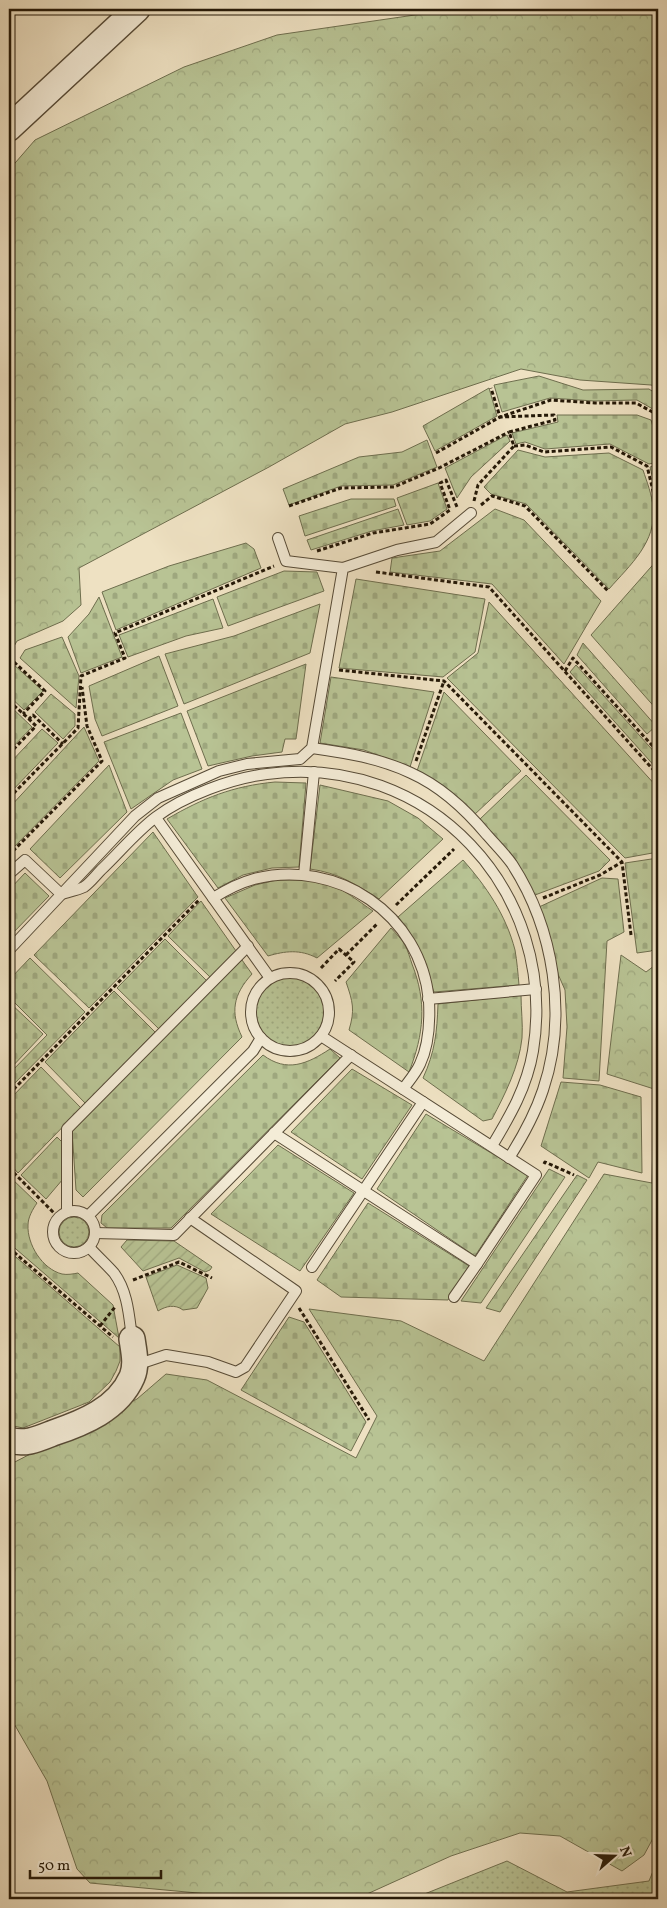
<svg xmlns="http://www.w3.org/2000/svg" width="667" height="1908" font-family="Vollkorn,serif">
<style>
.grass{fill:url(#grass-dots);stroke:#6e6e4e}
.forest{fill:url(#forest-crowns);stroke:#6e6e4e}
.cemetery{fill:url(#cemetery-stones);stroke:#6e6e4e}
.garden{fill:url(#garden-furrows);stroke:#6e6e4e}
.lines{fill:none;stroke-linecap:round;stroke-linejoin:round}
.service-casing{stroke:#564a36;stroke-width:12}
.tertiary-casing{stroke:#564a36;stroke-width:28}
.path{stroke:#241807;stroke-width:3;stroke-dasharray:4 2.5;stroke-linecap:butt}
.service{stroke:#f4ecd7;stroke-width:10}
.tertiary{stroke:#f4ecd7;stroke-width:25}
</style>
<defs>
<pattern id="grass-dots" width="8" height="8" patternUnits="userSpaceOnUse" patternTransform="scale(1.25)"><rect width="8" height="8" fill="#b8c394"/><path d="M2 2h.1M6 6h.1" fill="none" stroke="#9ea77e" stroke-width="1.8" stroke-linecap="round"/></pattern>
<pattern id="forest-crowns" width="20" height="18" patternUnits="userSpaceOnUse" patternTransform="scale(1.25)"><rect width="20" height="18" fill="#b8c394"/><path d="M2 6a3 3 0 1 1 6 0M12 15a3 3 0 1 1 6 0" fill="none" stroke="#9ea77e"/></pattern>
<pattern id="cemetery-stones" width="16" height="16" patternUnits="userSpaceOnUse" patternTransform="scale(1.25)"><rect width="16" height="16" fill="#b8c394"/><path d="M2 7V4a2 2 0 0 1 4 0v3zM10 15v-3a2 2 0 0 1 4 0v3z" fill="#9ea77e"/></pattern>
<pattern id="garden-furrows" width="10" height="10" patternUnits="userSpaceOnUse" patternTransform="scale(1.25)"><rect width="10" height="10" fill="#b8c394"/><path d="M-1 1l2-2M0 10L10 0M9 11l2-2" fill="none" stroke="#9ea77e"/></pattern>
</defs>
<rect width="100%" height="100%" fill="#eee1c2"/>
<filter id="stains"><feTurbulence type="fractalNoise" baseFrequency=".004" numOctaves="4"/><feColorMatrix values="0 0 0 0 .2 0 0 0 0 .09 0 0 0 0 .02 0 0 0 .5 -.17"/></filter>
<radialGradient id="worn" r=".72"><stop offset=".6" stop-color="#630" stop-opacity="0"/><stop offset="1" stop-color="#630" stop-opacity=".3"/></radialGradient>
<g class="grass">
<circle cx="290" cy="1012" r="34"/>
<circle cx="74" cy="1232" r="15"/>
<polygon points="658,1859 658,1899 412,1899 507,1861 567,1892 649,1881"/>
</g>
<g class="forest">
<polygon points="456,9 658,9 658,387 651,385 580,380 521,369 392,412 345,424 269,467 79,568 81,605 63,621 17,641 9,655 9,170 35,140 184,67 277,35"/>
<polygon points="658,559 658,711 591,635"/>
<polygon points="621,955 646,972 658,963 658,1829 644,1855 622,1871 560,1836 520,1833 451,1856 356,1899 262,1899 90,1883 77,1869 47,1781 9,1715 9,1465 137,1399 166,1374 207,1380 356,1458 377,1416 309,1309 401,1321 484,1361 604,1174 652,1183 654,1089 607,1074"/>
</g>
<g class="cemetery">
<polygon points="539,376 583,390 649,389 658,395 658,412 637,400 594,401 550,398 502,412 494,385"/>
<polygon points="489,388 497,416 435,451 423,426"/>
<polygon points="557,415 637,415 651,420 658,444 658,462 649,464 610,444 545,449 525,442 516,444 512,433 558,422"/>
<polygon points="507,435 510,441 471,477 457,498 445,468"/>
<polygon points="427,440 437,467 393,485 341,486 289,505 283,489 359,457 402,452"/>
<path d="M518 450 545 457 609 453 643 470C647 482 652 495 653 507 657 542 630 565 609 589L526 504 491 494 484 487Z"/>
<polygon points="658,465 658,500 650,467"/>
<polygon points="438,483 447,509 430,521 407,525 397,498"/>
<polygon points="351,499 394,499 396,506 305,536 299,516"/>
<polygon points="398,509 404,525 372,531 311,550 307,540"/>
<polygon points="495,509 524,520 601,601 564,664 492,584 390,572 392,558 440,551"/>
<polygon points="246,543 254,549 261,568 116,630 102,592 169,566"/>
<polygon points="284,571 317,572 324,591 228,626 217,597"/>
<polygon points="356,579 485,599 475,652 443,677 339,668"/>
<polygon points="99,597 122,657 81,673 68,637 89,614"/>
<polygon points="213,599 223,628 186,636 128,657 119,635"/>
<polygon points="489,602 658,788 658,852 625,858 447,678 478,653"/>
<polygon points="320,604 310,653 184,704 165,654 234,636"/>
<polygon points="62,637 79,676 76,708 20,658 25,650"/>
<polygon points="583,643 656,726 647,734 577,655"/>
<polygon points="159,656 178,706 102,736 95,719 89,686"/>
<polygon points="13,664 43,691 24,710 9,696 9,668"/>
<polygon points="306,664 296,739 285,739 282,752 252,756 208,766 187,711"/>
<polygon points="576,665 658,756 658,770 570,672"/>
<polygon points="331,677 434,692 410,767 364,750 320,743"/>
<polygon points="444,692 521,771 474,815 417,771"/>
<polygon points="51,694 75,714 75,726 63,739 35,712"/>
<polygon points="9,705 32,727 9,751"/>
<polygon points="181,713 202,769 173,780 131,809 104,742"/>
<polygon points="84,727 99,761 9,852 9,808"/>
<polygon points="42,729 58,743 9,794 9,764"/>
<polygon points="109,765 127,812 60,878 30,849"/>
<path d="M526 775 610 860 599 871 535 895C519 867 502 843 479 820Z"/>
<path d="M275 782 306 783 299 867 272 868 243 875 218 888 167 819C203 798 233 786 275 782Z"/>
<path d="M320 785 388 801 418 818 443 839 379 899C355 884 339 873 310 869Z"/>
<polygon points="153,832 198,897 89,1008 34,955"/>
<polygon points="658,858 658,945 651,951 637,953 625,863"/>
<path d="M463 860C486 886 506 915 515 950 517 961 518 974 519 985L434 992 415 942 398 917Z"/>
<polygon points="25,873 49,896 9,937 9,890"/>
<polygon points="602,878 618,879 624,932 607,941 599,1081 563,1078 567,1027 565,990 558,974 550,938 539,907"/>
<path d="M277 880C293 880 310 879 325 883 343 888 358 901 373 911L317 958C300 949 285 951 268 956L225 898 255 885Z"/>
<polygon points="201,901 236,951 211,978 168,936"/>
<path d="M391 928C395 933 402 939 405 945 408 951 410 958 412 964 427 1002 424 1034 409 1072L349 1030C355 1010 353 1002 346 982Z"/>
<polygon points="165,939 207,981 159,1029 117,988"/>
<polygon points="30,958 85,1012 9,1089 9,1074 47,1035 9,997 9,980"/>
<path d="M242 960 252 974C233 995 230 1012 242 1037L83 1197 76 1190 72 1130Z"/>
<polygon points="114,991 155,1032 86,1104 45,1062"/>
<path d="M521 995C521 1009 523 1024 522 1038 519 1067 505 1094 492 1119L483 1121 423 1078C435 1052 437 1032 438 1004Z"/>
<polygon points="9,1002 43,1034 9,1070"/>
<path d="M330 1049 340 1058 171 1228H107L101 1223 102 1215 263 1055C287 1073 307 1064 330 1049Z"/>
<polygon points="41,1067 81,1108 18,1173 9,1163 9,1100"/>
<polygon points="352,1069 412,1105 362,1179 291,1132"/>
<polygon points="561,1082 600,1085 641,1097 642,1173 598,1162 589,1178 541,1146"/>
<polygon points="426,1114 528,1175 475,1256 377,1189"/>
<polygon points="57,1137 62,1142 63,1179 46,1199 21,1175"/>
<polygon points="278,1145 354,1193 300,1271 211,1214"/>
<polygon points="549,1169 565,1177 481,1303 461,1301"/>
<polygon points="577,1175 587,1180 500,1312 486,1308"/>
<path d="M9 1176 37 1203C33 1209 28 1217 28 1225 27 1244 42 1269 62 1274 67 1275 73 1274 78 1273L113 1305 119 1338 9 1243Z"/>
<polygon points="368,1203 469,1266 448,1300 341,1297 317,1280"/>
<polygon points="9,1251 120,1347 120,1361 116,1371 110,1382 89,1402 23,1428 9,1425"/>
<polygon points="289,1317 304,1322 366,1422 351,1451 241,1390"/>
</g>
<g class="garden">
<polygon points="127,1240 174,1241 212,1267 210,1270 205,1272 179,1258 143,1271 121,1247"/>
<path d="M177 1265 206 1278 208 1288 197 1308 183 1310C175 1304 166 1306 158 1311L146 1277Z"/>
</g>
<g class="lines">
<g class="service-casing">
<g id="service">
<polyline points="278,538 286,561 343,568"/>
<path d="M312 748C347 753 379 758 411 773 440 786 467 811 487 835 495 844 505 854 512 864 554 929 568 1016 543 1090 535 1114 523 1136 509 1158"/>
<polyline points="156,818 270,978"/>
<polyline points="9,874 25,860 61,894"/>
<polyline points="304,875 314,772"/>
<path d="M61 894C68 892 78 890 84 887 90 883 96 875 101 870 119 853 136 832 156 817 184 796 232 778 267 774 429 752 559 892 533 1051 527 1087 510 1116 492 1146"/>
<path d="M213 898C226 890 239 883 254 879 337 858 421 914 429 1001 430 1021 429 1045 420 1064 416 1073 409 1081 403 1089"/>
<polyline points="9,950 135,816 158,798 219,771 247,764 300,759 312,748 343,568 397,550 436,542 471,513"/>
<circle cx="290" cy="1012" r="39"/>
<polyline points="428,999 536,989"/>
<polyline points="274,1133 477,1264 536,1175 321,1036"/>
<circle cx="74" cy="1232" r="21"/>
<polyline points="67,1211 67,1129 248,946"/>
<polyline points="88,1216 253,1051 261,1038"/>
<polyline points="95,1233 174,1235 351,1055"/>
<path d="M89 1247C97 1256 106 1264 114 1273 128 1292 129 1316 132 1338"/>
<polyline points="312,1267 423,1102"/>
<polyline points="454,1297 477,1264"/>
<polyline points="136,1365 166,1355 208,1362 236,1372 245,1367 296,1291 190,1218"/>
</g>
</g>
<g class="tertiary-casing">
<g id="tertiary">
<polyline points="9,128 137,9"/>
<path d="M9 1440C25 1445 38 1439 53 1433 83 1423 118 1409 132 1377 137 1365 134 1352 132 1339"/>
</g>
</g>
<g class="path">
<polyline points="514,446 525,445 544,452 611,447 647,466 657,507"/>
<polyline points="436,453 500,417 551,400 595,403 636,403 658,415"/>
<polyline points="474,501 478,485 514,446 509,432 555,420 554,415 500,417 491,388"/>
<polyline points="481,505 492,496 525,506 609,592"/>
<polyline points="289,506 341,488 394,487 439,468 509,432"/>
<polyline points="317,551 373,533 430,524 450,510 440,483 446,480 457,507"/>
<polyline points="376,572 489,587 658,775"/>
<polyline points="14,662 45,691 23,714"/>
<polyline points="339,670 444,681 622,862 631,935"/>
<polyline points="565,671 573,658 658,752"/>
<polyline points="9,701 29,719 33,715 63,744"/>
<polyline points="9,754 36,726 29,719"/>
<polyline points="416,761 444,681"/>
<polyline points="9,798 78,728 81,676 125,658 115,633 274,566"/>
<polyline points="13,851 102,761 87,726 82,687"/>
<polyline points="543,898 600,875 622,862"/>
<polyline points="396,905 454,849"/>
<polyline points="346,955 377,924"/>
<polyline points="321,968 339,949 354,962 335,981"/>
<polyline points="9,1094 199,900"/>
<polyline points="544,1164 545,1162 574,1175"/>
<polyline points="9,1168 54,1213"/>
<polyline points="9,1248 113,1337"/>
<polyline points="133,1280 179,1262 212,1278"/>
<polyline points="299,1308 369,1420"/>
<polyline points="100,1326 115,1307"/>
</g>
<use href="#service" class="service"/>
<use href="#tertiary" class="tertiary"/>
</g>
<rect width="667" height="1908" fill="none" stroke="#eee1c2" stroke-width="30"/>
<rect x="10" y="10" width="647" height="1888" fill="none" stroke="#241807" stroke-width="2.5"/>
<rect x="15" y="15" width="637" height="1878" fill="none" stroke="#241807"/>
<g transform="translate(614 1856) rotate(70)" stroke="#f4ecd7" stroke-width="4" paint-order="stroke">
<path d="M0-4L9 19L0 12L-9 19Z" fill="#241807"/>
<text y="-8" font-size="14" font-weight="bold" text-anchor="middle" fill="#241807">N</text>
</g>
<path d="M30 1870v8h131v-8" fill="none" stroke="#241807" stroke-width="2.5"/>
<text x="38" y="1870" font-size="15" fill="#241807" stroke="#f4ecd7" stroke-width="4" paint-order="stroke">50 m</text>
<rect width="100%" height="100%" filter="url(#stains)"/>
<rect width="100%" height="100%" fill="url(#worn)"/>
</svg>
